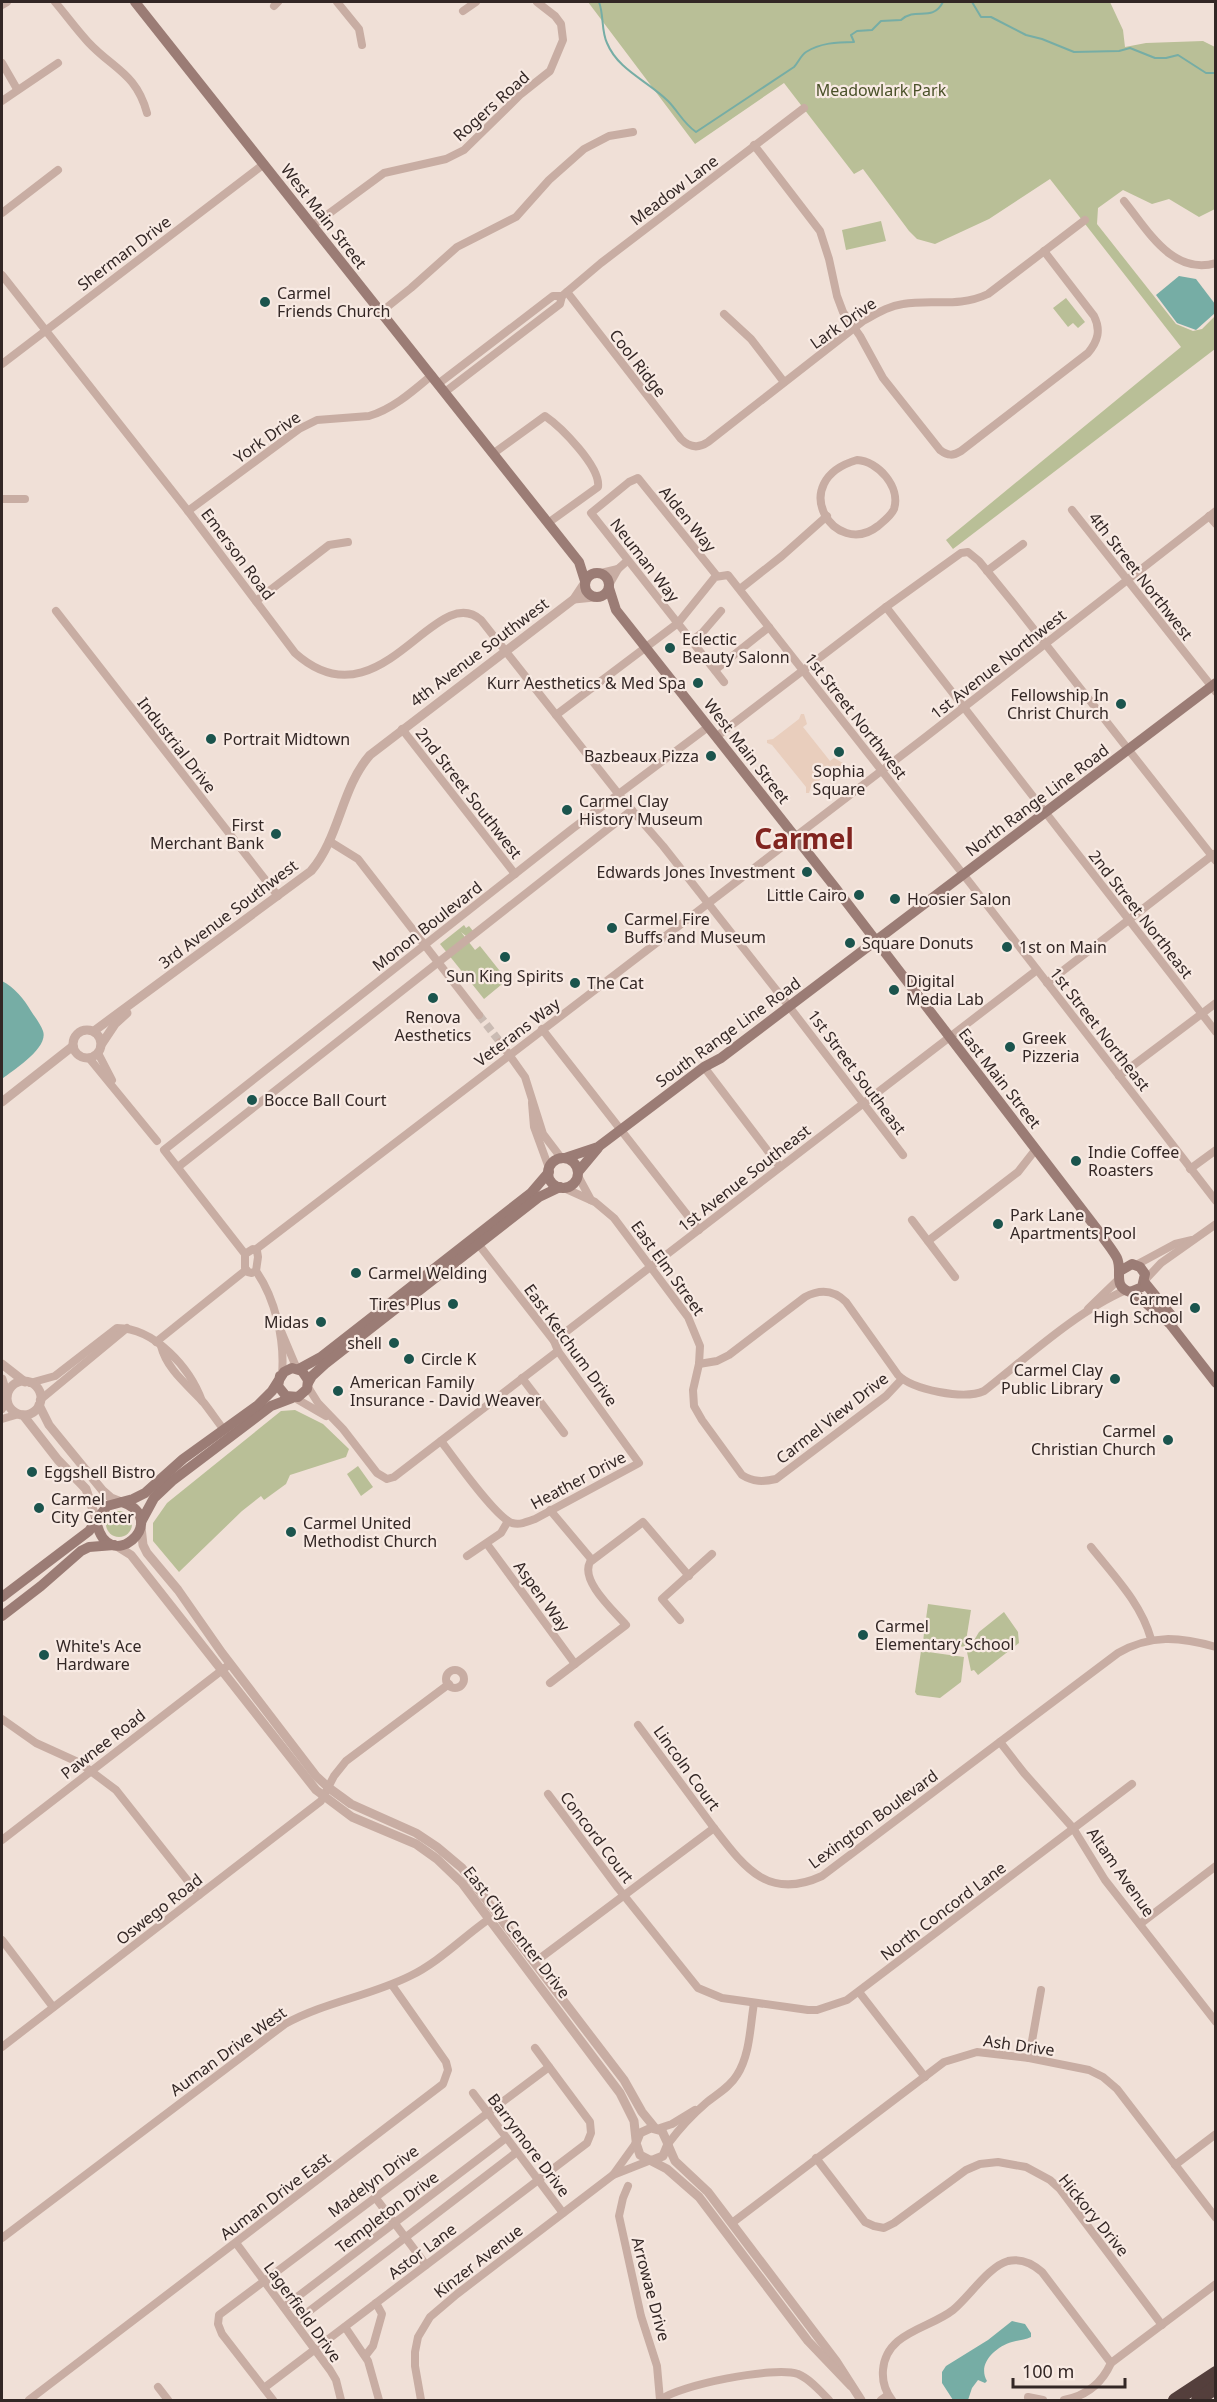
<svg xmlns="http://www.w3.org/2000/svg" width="1217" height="2402" font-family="'Noto Sans',sans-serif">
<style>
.green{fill:#b9bf97}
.plaza{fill:#e9cebd}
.water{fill:#76ada5}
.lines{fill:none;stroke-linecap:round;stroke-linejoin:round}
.stream{stroke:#76ada5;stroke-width:2}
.minor-tunnel{stroke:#cabbb3;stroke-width:8;stroke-dasharray:8 4;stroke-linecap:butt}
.minor{stroke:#c8ada3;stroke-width:8}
.tertiary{stroke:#c8ada3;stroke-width:9}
.secondary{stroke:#9b7c75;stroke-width:10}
.motorway{stroke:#543f3c;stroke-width:14}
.poi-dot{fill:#1b544d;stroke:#f8eae3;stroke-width:2}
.labels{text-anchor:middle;stroke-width:4.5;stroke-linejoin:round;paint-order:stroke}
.park-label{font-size:16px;fill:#4a5129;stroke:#f8eae3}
.street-label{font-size:16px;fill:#332725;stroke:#f8eae3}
.poi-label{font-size:16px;fill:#332725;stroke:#f8eae3;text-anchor:start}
.town-label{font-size:28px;font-weight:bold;fill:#81241f;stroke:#f8eae3}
</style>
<rect width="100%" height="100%" fill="#f0e0d7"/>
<g class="green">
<polygon points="588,2 1110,2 1123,30 1125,47 1146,43 1203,41 1215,47 1215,209 1199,217 1169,199 1152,204 1123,190 1098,208 1097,224 1176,324 1193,331 1202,329 1215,316 1215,349 953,549 946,540 1181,347 1050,179 989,219 935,244 917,239 909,231 863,169 854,174 784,83 695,144"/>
<polygon points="881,221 886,241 846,250 842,230"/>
<polygon points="1066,298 1085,322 1078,328 1073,323 1068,327 1053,308"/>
<polygon points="464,925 466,928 469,926 473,931 466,936 461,932 475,950 480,946 507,980 484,999 440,944"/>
<polygon points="295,1410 323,1424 349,1449 346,1457 290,1475 286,1484 264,1500 261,1496 242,1511 179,1572 153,1541 153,1523 167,1503 281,1411"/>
<polygon points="358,1466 373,1487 361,1496 347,1474"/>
<circle cx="119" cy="1524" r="13"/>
<polygon points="928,1604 971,1610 965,1647 923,1641"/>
<polygon points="1004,1612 1018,1632 1019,1643 978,1675 974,1670 971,1671 967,1652 979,1632"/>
<polygon points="921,1651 964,1657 961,1682 940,1698 917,1695 915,1692"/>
</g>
<polygon class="plaza" points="801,714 804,714 807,724 803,727 830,761 834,758 843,763 842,766 837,766 811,787 809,793 806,793 806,787 772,745 767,743 767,740 773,739 799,719"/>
<g class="water">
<polygon points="1179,276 1196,279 1215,304 1215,313 1196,330 1177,323 1156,295"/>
<path d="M2 981C14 987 24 999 31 1011 35 1017 41 1025 43 1031 49 1048 13 1070 2 1079Z"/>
<path d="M1012 2321 1025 2324 1031 2333V2337C1025 2340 1018 2340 1012 2342 995 2347 977 2364 987 2381L985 2383 978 2380 972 2388 968 2400H953L942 2383V2372L946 2366 988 2340Z"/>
</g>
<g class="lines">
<g class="stream">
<path d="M599 2C604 15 601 30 607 43 618 70 648 81 668 101 678 111 683 123 696 132L794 67C798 63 801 55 806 52 820 43 837 42 854 42L851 35 857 31 872 30 881 21 901 20C916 6 932 23 943 2"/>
<polyline points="972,2 981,17 991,17 1026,35 1042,39 1074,52 1119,51 1130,48 1155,58 1166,58 1178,55 1206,73 1216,73"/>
</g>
<polyline class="minor-tunnel" points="479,1015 500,1042"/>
<g class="minor">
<path d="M55 2C66 15 76 29 88 42 113 69 136 73 147 113"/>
<polyline points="337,2 359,29 362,45"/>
<polyline points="2,5 7,2"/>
<polyline points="274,6 278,2"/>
<polyline points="463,11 476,2"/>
<polyline points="2,63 17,89"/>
<polyline points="2,101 58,63"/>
<path d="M754 145 820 231 829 259 837 296 843 312 860 336 883 378 940 450C948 456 953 456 961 451L1088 353C1098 341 1101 330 1094 316L1044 251"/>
<path d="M1124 201C1147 229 1172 276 1216 263"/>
<polyline points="2,213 58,170"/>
<polyline points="312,226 384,173 446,159 464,150 521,94 550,71 563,40 561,24 555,16 537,2"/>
<path d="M2 275 188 511 295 653C380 729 435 579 481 620L624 801 663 846 781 996 903 1155"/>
<path d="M567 292 681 439C689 447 698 449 708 442L863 321C876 314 888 306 903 304 933 299 958 308 988 294L1085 220"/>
<polyline points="381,312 411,288 457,247 516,217 549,180 584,149 609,136 633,132"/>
<polyline points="724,314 751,339 784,382"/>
<polyline points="2,364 264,164"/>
<polyline points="438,384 553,296 562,296"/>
<polyline points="445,392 560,304 562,296 601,263 804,108"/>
<path d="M494 453 545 416C561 427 601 467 598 487L548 523"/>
<path d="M857 460C878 461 901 487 894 509 891 516 884 521 878 526 835 560 785 481 857 460Z"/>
<polyline points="2,499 25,499"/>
<polyline points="1072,510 1216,692"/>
<path d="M188 511 299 429 317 420 369 416C393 409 413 391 432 375"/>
<polyline points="1209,516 1216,524"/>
<polyline points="987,571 1023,544"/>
<polyline points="601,573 618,569 627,561"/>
<polyline points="717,576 638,478 629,482 591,513 724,682"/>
<polyline points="609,585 618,569"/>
<polyline points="740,589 782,556 827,516"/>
<polyline points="256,601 329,545 348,542"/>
<polyline points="886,607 1216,1032"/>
<polyline points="56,611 278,896"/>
<polyline points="691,641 702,633 721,611"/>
<polyline points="715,670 769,627"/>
<polyline points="556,715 678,623 715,577 728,575 970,883 1216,1201"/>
<polyline points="402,729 515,874"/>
<polyline points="716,737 886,607 961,553 968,552 979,561 1014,604 1216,861"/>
<polyline points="329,841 358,859 479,1015"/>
<polyline points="1047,983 1214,854"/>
<polyline points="542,1029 699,1230"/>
<polyline points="500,1042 525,1077 543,1134 562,1159"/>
<polyline points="98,1053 112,1080"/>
<polyline points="89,1058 157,1141"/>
<polyline points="704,1067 780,1167"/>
<polyline points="1119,1076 1216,1003"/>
<polyline points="532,1103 534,1127 549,1168"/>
<polyline points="178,1167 632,810"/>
<polyline points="1190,1169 1216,1150"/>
<polyline points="578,1176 591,1200"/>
<path d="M564 1188 595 1202 614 1218 688 1317 700 1346 699 1364 693 1390 694 1406 702 1420 742 1475C753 1482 763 1482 776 1479L886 1396 902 1379"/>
<polyline points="912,1220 955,1277"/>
<polyline points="928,1241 1018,1172 1036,1149"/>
<polygon points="253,1249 257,1251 258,1257 256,1271 252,1273 248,1272 245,1268 245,1254"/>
<polyline points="255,1250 923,739 1216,511"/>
<polyline points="245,1254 164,1150 572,829 708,727"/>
<polyline points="1136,1265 1175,1244 1192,1240"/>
<path d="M256 1271C275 1298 285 1340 282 1374"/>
<polyline points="1146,1279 1161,1263 1216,1224"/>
<polyline points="1088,1309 1118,1280"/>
<polyline points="281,1331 297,1369"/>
<polyline points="554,1341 1037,970"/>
<polyline points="156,1342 246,1270"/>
<path d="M161 1346C167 1370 189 1386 204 1403 211 1412 217 1421 224 1430"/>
<path d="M699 1364 717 1361 729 1355 805 1297C820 1289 834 1290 846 1302L898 1375C913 1390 964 1400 984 1391 1026 1358 1077 1311 1126 1290"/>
<polyline points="522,1378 564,1433"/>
<path d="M30 1383 55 1376 117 1328C155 1328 190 1368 202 1401"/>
<polyline points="308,1387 318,1403 343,1429 377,1473 387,1479 394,1477 558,1351"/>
<polyline points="295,1398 326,1416"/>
<polyline points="40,1400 127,1328"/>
<polyline points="2,1409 7,1400"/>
<polyline points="2,1419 19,1414"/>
<path d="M441 1441C453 1457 496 1518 512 1523 520 1525 527 1522 535 1519L639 1463 558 1351 554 1341 479 1245"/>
<polyline points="550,1510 592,1560"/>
<polyline points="487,1544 575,1664"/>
<path d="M1091 1547C1114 1576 1141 1603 1151 1639"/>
<polyline points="467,1556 501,1533 508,1521"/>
<polyline points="680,1620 662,1599 712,1554"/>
<circle cx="455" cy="1679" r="9"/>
<path d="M550 1683 626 1625C614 1611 580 1581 590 1562L643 1522 689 1576"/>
<polyline points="2,1719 36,1743 80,1763 116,1790 199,1895"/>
<polyline points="638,1725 714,1828"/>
<polyline points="1000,1742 1024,1773 1073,1828 1105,1880 1216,2022"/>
<polyline points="548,1794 618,1888 698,1988 722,1998 808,2010 817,2010 847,2000 1132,1784"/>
<polyline points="2,1840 230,1664"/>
<polyline points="1140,1924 1216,1866"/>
<polyline points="2,1940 53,2007"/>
<path d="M535 1962 714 1828C744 1867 768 1901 822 1876L1118 1653C1151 1634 1180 1637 1216 1647"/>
<polyline points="859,1992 925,2077"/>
<polyline points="2,2047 321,1801 334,1776 346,1761 449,1684"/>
<polyline points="1029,2058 1041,1990"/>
<polyline points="473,2093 563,2213"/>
<polyline points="657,2129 672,2124 695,2110"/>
<path d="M668 2144C679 2129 692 2115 706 2103 717 2094 730 2087 737 2075 750 2055 750 2027 754 2003"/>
<polyline points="816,2158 865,2222 874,2226 884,2228 894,2223 966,2170 980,2164 998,2162 1026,2167 1050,2180 1060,2189 1162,2325"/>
<polyline points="1175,2165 1216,2134"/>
<polyline points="613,2175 636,2143"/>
<polyline points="628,2186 623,2198 619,2216 641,2316 657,2366 660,2400"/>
<polyline points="375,2197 426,2265"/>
<polyline points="732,2223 944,2062 977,2052 1029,2058 1089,2070 1103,2077 1117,2089 1216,2218"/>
<path d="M2 2238 285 2024C325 2002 370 1996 410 1976 439 1962 463 1937 489 1919"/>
<polyline points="236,2243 330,2370 336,2380 341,2400"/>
<polyline points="284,2307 506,2138"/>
<polyline points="295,2322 517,2152"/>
<polyline points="345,2327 368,2361 379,2400"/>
<polyline points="366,2355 373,2346 382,2314 376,2303"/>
<polyline points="158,2387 168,2400"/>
<polyline points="264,2388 587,2143 591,2133 590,2122 535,2048"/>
<polyline points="1028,2397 1043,2400"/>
<polyline points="29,2400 443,2084 448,2070 446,2062 392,1985"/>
<polyline points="273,2400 222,2334 218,2324 219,2315 549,2067"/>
<polyline points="421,2400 415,2366 415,2352 418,2337 430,2317 457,2294 613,2175 651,2160"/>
<path d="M660 2400C679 2385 774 2366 798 2374 810 2379 820 2391 829 2400"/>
<polyline points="881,2400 888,2395"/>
<path d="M892 2400C885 2391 882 2382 883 2370 886 2332 929 2329 953 2310 969 2297 989 2266 1008 2261 1021 2258 1033 2264 1042 2272L1111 2363"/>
<path d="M1064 2400C1086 2396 1102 2383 1111 2363L1216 2284"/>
</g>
<g class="tertiary">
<polyline points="574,599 594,597"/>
<circle cx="87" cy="1044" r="14"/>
<path d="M94 1031 311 871C340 837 341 788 370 755L574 599 584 584"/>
<polyline points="101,1045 115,1024 127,1013"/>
<polyline points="2,1102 73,1046"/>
<polyline points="2,1364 25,1382"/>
<polyline points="2,1379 7,1396"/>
<circle cx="24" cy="1398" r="17"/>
<polyline points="39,1405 49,1425 103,1491 111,1498 121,1502"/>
<polyline points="23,1415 58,1460 86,1489 96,1519"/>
<polyline points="141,1527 143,1545 147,1553 178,1590 222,1653 316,1776 329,1788 351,1804 416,1833 437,1847 462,1868 624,2080 642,2112 655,2128"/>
<polyline points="115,1545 131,1555 316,1790 352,1817 416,1844 437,1859 462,1883 620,2093 634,2121 636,2140"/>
<polyline points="668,2145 675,2161 708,2192 836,2361 861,2400"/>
<polyline points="653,2160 663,2156 668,2144 662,2131 651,2128 640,2133 636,2143 640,2155 667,2169 699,2197 808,2341 851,2386"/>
</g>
<g class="secondary">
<polyline points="135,2 579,562 585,581"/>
<circle cx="597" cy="585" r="12"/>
<path d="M609 588 616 610 834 886 1100 1233C1105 1241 1113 1250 1117 1258 1123 1272 1112 1286 1130 1292L1142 1287 1145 1274 1140 1267 1132 1264 1120 1271"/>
<polyline points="565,1158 598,1147 704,1067 721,1058 1216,683"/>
<circle cx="563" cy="1173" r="15"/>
<polyline points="578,1172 598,1148"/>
<polyline points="1145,1283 1175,1320"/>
<polyline points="1133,1292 1170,1324 1216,1383"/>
<polyline points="299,1369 321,1357 531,1193 549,1172"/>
<polyline points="308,1383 312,1376 325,1364 539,1197 560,1187"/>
<path d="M96 1520C107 1580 173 1519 122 1502"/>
<polyline points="141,1522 154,1498 172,1481 271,1406 292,1398"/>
<polyline points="2,1597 89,1531 107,1506 133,1499 145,1493 183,1459 258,1405 272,1391 284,1372 292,1368 302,1371 308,1380 307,1389 298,1397 286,1396 278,1386 280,1376"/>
<polyline points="2,1616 41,1586 81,1551 89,1547 114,1545"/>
</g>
<g class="motorway">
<polyline points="1175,2400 1216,2373"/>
<polyline points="1198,2400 1216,2387"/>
</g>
</g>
<g class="poi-dot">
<circle cx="265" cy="302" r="6"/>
<circle cx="670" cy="648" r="6"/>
<circle cx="698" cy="683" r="6"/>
<circle cx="1121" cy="704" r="6"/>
<circle cx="211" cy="739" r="6"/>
<circle cx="839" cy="752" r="6"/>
<circle cx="711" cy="756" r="6"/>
<circle cx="567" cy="810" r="6"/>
<circle cx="276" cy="834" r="6"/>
<circle cx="807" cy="872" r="6"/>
<circle cx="859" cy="895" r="6"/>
<circle cx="895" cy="899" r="6"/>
<circle cx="612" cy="928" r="6"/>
<circle cx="850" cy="943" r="6"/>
<circle cx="1007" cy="947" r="6"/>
<circle cx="505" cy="957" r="6"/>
<circle cx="575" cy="983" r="6"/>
<circle cx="894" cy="990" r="6"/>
<circle cx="433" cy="998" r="6"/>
<circle cx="1010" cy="1047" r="6"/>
<circle cx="252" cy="1100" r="6"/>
<circle cx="1076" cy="1161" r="6"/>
<circle cx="998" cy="1224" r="6"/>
<circle cx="356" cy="1273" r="6"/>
<circle cx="453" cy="1304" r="6"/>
<circle cx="1195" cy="1308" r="6"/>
<circle cx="321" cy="1322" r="6"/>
<circle cx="394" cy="1343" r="6"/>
<circle cx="409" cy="1359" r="6"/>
<circle cx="1115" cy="1379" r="6"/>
<circle cx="338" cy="1391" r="6"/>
<circle cx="1168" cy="1440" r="6"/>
<circle cx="32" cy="1472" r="6"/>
<circle cx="39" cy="1508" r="6"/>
<circle cx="291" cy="1532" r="6"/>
<circle cx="863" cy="1635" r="6"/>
<circle cx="44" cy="1655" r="6"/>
</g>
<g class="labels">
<g class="park-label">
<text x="881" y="96">Meadowlark Park</text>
</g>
<g class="street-label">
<text transform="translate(491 106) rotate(-42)" y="6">Rogers Road</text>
<text transform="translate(674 190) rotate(-37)" y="6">Meadow Lane</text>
<text transform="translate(324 216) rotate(52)" y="6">West Main Street</text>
<text transform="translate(124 253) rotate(-37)" y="6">Sherman Drive</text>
<text transform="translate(843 323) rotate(-35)" y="6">Lark Drive</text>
<text transform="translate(638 363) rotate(52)" y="6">Cool Ridge</text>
<text transform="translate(267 437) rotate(-35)" y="6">York Drive</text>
<text transform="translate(688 519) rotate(51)" y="6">Alden Way</text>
<text transform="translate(238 554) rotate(53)" y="6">Emerson Road</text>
<text transform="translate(645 560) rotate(52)" y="6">Neuman Way</text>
<text transform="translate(1141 576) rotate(52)" y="6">4th Street Northwest</text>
<text transform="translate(479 652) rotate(-37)" y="6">4th Avenue Southwest</text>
<text transform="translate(998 664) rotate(-38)" y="6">1st Avenue Northwest</text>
<text transform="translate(856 716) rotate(52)" y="6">1st Street Northwest</text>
<text transform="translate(177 745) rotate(52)" y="6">Industrial Drive</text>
<text transform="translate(747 751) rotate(52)" y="6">West Main Street</text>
<text transform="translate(469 793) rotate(52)" y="6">2nd Street Southwest</text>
<text transform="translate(1037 800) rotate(-37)" y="6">North Range Line Road</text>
<text transform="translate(228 914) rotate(-37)" y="6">3rd Avenue Southwest</text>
<text transform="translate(1141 914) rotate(52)" y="6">2nd Street Northeast</text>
<text transform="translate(427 926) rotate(-38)" y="6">Monon Boulevard</text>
<text transform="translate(1100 1029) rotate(52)" y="6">1st Street Northeast</text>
<text transform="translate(517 1032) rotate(-37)" y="6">Veterans Way</text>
<text transform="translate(728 1032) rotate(-36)" y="6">South Range Line Road</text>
<text transform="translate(857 1072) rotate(53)" y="6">1st Street Southeast</text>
<text transform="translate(1000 1078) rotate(52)" y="6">East Main Street</text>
<text transform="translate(744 1178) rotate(-38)" y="6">1st Avenue Southeast</text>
<text transform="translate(668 1268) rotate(54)" y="6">East Elm Street</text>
<text transform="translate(571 1345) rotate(54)" y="6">East Ketchum Drive</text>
<text transform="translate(832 1418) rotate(-38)" y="6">Carmel View Drive</text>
<text transform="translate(578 1480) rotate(-28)" y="6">Heather Drive</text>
<text transform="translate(542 1596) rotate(54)" y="6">Aspen Way</text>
<text transform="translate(103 1744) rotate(-38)" y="6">Pawnee Road</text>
<text transform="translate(687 1768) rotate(54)" y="6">Lincoln Court</text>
<text transform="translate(873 1819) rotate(-36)" y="6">Lexington Boulevard</text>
<text transform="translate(597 1837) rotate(53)" y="6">Concord Court</text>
<text transform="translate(1121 1872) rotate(55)" y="6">Altam Avenue</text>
<text transform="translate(159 1909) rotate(-38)" y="6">Oswego Road</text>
<text transform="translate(943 1911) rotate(-37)" y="6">North Concord Lane</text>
<text transform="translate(517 1932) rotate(52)" y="6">East City Center Drive</text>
<text transform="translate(1019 2045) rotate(8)" y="6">Ash Drive</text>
<text transform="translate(228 2051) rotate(-36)" y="6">Auman Drive West</text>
<text transform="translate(529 2145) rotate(53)" y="6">Barrymore Drive</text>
<text transform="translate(373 2181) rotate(-37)" y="6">Madelyn Drive</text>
<text transform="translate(275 2196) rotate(-37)" y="6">Auman Drive East</text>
<text transform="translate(387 2212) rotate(-37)" y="6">Templeton Drive</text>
<text transform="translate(1094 2215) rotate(51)" y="6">Hickory Drive</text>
<text transform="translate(422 2251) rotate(-37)" y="6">Astor Lane</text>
<text transform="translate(478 2261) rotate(-38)" y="6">Kinzer Avenue</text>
<text transform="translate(651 2289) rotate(75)" y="6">Arrowae Drive</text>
<text transform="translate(303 2312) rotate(54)" y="6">Lagerfield Drive</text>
</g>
<g class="poi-label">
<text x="277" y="299">Carmel<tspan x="277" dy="18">Friends Church</tspan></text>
<text x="682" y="645">Eclectic<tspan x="682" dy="18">Beauty Salonn</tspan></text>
<text x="686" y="689" text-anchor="end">Kurr Aesthetics &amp; Med Spa</text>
<text x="1109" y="701" text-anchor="end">Fellowship In<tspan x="1109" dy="18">Christ Church</tspan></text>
<text x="223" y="745">Portrait Midtown</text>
<text x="699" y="762" text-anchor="end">Bazbeaux Pizza</text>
<text x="839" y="777" text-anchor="middle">Sophia<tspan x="839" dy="18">Square</tspan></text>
<text x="579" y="807">Carmel Clay<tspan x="579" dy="18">History Museum</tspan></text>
<text x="264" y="831" text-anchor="end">First<tspan x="264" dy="18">Merchant Bank</tspan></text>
<text x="795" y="878" text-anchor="end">Edwards Jones Investment</text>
<text x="847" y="901" text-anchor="end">Little Cairo</text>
<text x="907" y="905">Hoosier Salon</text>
<text x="624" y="925">Carmel Fire<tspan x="624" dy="18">Buffs and Museum</tspan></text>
<text x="862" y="949">Square Donuts</text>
<text x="1019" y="953">1st on Main</text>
<text x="505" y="982" text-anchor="middle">Sun King Spirits</text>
<text x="906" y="987">Digital<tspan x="906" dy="18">Media Lab</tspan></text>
<text x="587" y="989">The Cat</text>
<text x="433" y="1023" text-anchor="middle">Renova<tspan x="433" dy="18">Aesthetics</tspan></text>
<text x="1022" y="1044">Greek<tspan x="1022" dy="18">Pizzeria</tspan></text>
<text x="264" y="1106">Bocce Ball Court</text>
<text x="1088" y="1158">Indie Coffee<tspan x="1088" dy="18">Roasters</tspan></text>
<text x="1010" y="1221">Park Lane<tspan x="1010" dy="18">Apartments Pool</tspan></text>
<text x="368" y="1279">Carmel Welding</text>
<text x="1183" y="1305" text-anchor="end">Carmel<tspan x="1183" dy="18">High School</tspan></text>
<text x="441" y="1310" text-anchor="end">Tires Plus</text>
<text x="309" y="1328" text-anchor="end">Midas</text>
<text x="382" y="1349" text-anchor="end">shell</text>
<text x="421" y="1365">Circle K</text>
<text x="1103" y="1376" text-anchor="end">Carmel Clay<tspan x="1103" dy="18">Public Library</tspan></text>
<text x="350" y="1388">American Family<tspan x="350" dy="18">Insurance - David Weaver</tspan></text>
<text x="1156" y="1437" text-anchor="end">Carmel<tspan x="1156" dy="18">Christian Church</tspan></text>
<text x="44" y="1478">Eggshell Bistro</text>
<text x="51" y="1505">Carmel<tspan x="51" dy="18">City Center</tspan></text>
<text x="303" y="1529">Carmel United<tspan x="303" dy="18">Methodist Church</tspan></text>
<text x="875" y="1632">Carmel<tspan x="875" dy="18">Elementary School</tspan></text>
<text x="56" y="1652">White's Ace<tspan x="56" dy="18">Hardware</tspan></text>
</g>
<g class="town-label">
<text x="804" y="849">Carmel</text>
</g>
</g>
<rect width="1217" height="2402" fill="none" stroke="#332725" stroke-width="6"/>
<path d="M1013 2378v9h112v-9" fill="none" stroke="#332725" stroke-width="3"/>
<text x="1022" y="2378" font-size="18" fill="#332725" stroke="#f8eae3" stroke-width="4.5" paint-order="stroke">100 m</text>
</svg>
